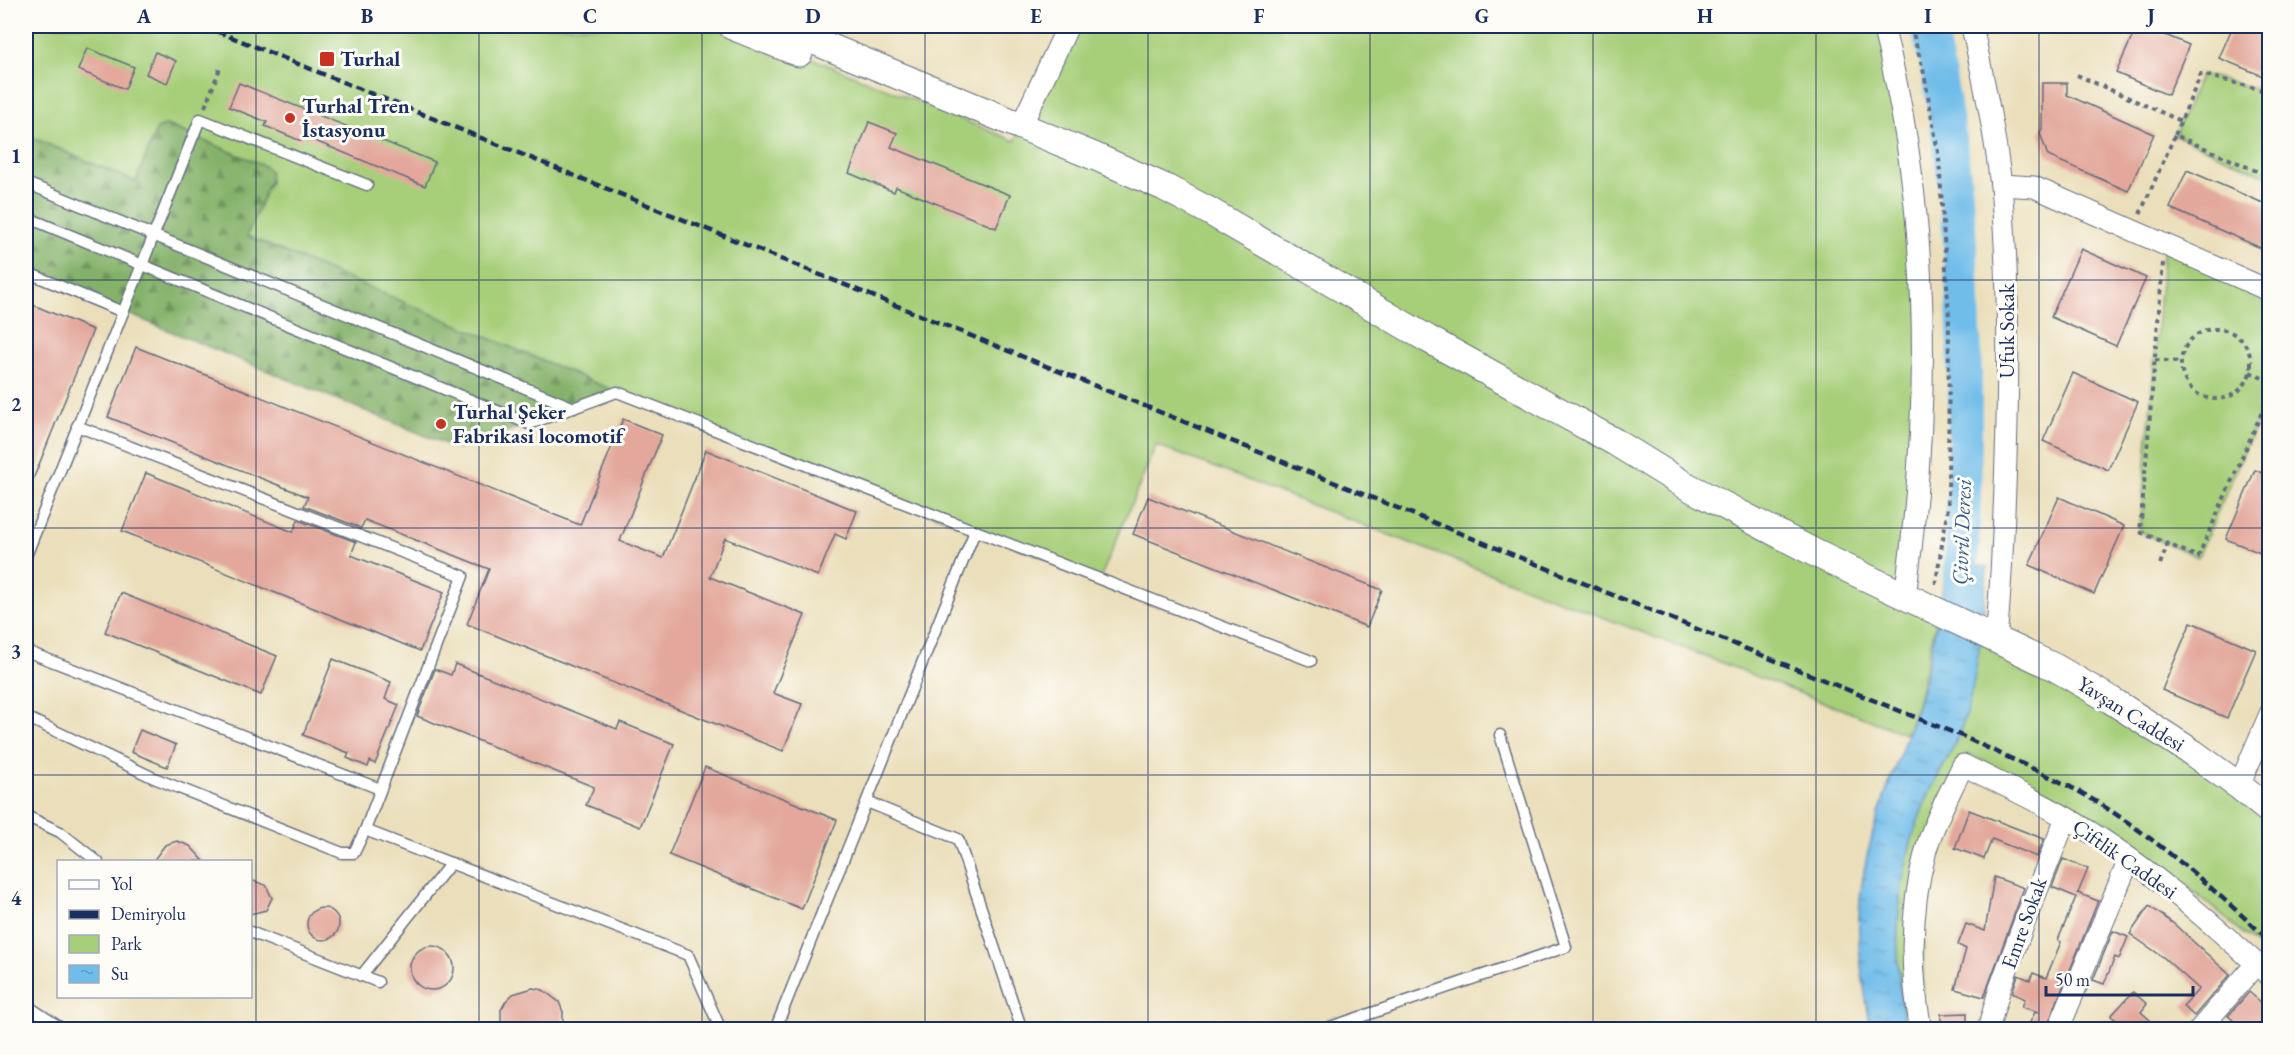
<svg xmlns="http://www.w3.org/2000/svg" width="2295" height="1055" font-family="'EB Garamond',serif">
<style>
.green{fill:#a7cf7a;stroke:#617f6c;stroke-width:1.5}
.forest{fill:url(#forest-firs);stroke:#507064;stroke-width:1.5}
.water{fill:url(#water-ripples);stroke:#4676a4;stroke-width:1.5}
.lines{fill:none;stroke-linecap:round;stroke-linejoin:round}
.river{stroke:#71bdea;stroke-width:34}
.building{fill:#e3a89b}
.service-casing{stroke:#646d7f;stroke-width:13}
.minor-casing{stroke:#646d7f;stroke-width:23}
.tertiary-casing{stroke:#646d7f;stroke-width:29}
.path{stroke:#646d7f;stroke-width:4;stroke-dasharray:4.5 4.5;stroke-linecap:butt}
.service{stroke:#fff;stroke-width:10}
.minor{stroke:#fff;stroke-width:21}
.tertiary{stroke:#fff;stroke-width:27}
.rail{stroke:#1b2f5e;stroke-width:4.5;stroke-dasharray:9 4.5;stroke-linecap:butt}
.grid{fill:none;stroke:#1b2f5e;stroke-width:1.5;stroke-opacity:0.55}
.poi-dot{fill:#c8321e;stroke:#fdfcf7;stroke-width:2}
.labels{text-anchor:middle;stroke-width:6;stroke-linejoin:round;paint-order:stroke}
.poi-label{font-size:21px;font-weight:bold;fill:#1b2f5e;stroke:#fdfcf7;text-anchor:start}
.street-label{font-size:21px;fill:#1b2f5e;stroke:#fdfcf7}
.water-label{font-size:22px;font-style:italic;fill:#355a88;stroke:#fdfcf7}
.neatline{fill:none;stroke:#1b2f5e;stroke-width:2}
.grid-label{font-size:20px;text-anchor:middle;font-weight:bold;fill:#1b2f5e}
</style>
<defs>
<pattern id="forest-firs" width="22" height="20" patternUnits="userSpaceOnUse" patternTransform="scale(1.5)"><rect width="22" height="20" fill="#85b26a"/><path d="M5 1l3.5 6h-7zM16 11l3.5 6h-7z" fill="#6c915a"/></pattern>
<pattern id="water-ripples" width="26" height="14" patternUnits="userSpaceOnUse" patternTransform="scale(1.5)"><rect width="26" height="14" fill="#71bdea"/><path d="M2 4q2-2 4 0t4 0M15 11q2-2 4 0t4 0" fill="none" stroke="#5c9ac1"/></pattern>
</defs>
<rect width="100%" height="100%" fill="#fdfcf7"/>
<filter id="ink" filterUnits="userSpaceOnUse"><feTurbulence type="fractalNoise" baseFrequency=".0167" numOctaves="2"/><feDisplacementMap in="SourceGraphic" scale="12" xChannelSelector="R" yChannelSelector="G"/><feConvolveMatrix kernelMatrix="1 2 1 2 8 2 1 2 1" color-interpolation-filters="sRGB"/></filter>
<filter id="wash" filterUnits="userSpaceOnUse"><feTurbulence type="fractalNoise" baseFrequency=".008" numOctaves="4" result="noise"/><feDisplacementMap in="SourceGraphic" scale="24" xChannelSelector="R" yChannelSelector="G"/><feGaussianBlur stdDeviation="1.35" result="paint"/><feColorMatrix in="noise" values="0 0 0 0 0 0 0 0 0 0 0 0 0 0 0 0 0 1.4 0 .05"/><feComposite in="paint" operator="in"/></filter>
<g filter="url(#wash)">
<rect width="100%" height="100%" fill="#ebdfbb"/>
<g class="green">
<polygon points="26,26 732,26 1015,141 1068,26 1883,26 1921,279 1905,597 1938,612 1917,705 1906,734 1156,445 1100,579 617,392 246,236 270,181 267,168 172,127 166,125 155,133 136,182 26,135"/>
<polygon points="2201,74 2269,92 2269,177 2175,135"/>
<polygon points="2164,245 2269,291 2269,394 2198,557 2140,532"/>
<path d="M1982 632 2269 811V942L2262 950C2202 898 2141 845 2072 806 2038 787 2003 771 1969 754L1942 808 1926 850 1921 1029 1906 1030C1891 952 1894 869 1928 796 1939 772 1956 749 1963 722 1971 693 1976 662 1982 632Z"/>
</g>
<polygon class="forest" points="166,125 263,165 270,171 270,181 247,236 617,392 458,449 26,272 26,135 136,182 155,133 157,129"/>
<path class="water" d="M1947 564 1987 567C1983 619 1979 673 1963 724 1954 750 1938 773 1927 798 1895 871 1891 952 1906 1029L1871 1030C1865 992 1857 954 1859 916 1861 842 1894 776 1917 706 1932 661 1938 611 1947 564Z"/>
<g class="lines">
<path class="river" d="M1928 26C1958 150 1965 278 1965 406 1965 474 1964 543 1958 611"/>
</g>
<g id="blocks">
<g class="building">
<polygon points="2137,26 2144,26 2189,45 2168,95 2116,73"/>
<polygon points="2233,26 2270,26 2270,79 2219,58"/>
<polygon points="87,48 134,67 125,89 78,70"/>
<polygon points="155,52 176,61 167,83 146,74"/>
<polygon points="239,83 435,162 425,186 303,136 301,141 265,126 267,122 229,107"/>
<polygon points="2042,83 2067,83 2067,95 2154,134 2128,191 2048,156 2040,133 2042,129"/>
<polygon points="869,122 897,133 891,147 1010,195 996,228 896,187 894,192 849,173"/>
<polygon points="2187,170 2270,206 2270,252 2170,208"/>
<polygon points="2081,249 2146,278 2116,346 2051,317"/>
<polygon points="26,302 93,330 26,497"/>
<polygon points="136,347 580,525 623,419 662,435 620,541 663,558 706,450 857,511 846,539 835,534 818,576 725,538 710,577 805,615 773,693 802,704 783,751 467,624 489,569 365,520 361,528 304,506 308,497 108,417"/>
<polygon points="2073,373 2138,402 2108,470 2043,441"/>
<polygon points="2255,470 2270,476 2270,557 2226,539"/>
<polygon points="146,473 293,532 298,520 356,542 351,555 444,592 420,651 122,531"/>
<polygon points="1148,497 1382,590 1367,627 1133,534"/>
<polygon points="2059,497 2124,526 2094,594 2029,565"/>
<polygon points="121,593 277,656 261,695 105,632"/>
<polygon points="2191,622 2256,650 2227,718 2162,690"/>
<polygon points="333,659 391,682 385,699 399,705 375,764 370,761 368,767 347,758 349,753 303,735"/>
<polygon points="455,664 617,729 620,722 674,744 640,827 586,805 594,787 417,716 435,669 451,675"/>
<polygon points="140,730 176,745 167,767 131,752"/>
<polygon points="705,767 837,820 802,909 669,855"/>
<polygon points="1969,810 2044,839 2037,857 1992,839 1984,859 1955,848"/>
<polygon points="177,841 190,846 204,861 153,861 165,845"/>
<polygon points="2063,859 2088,869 2078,893 2098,901 2046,1029 2027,1029 2035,1012 2039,1012 2022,1007 2025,999 2012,993 2018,975 2030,980 2033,973 2046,978 2061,942 2058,940 2076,897 2052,887"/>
<polygon points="1994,877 2024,888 1984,997 1955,989 1966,949 1958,945 1966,924 1985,931"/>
<polygon points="250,880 266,885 272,898 266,910 250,914"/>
<polygon points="2149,906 2174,924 2230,975 2194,1016 2183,1006 2199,989 2163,957 2130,934"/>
<circle cx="323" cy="924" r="16"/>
<polygon points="2113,931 2128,937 2119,959 2115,957 2104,984 2093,980"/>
<circle cx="432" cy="968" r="22"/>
<polygon points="533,988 543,990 559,1002 563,1012 563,1029 501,1029 501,1010 506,1001 513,994"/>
<polygon points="2133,992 2147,1004 2141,1012 2160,1029 2106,1029 2115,1019 2111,1016"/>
<polygon points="2249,992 2270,1010 2270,1029 2244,1029 2228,1016"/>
<polygon points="1967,1013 1967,1029 1941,1029 1941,1014"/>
</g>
</g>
</g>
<g filter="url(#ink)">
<use href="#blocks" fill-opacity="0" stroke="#646d7f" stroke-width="1.5"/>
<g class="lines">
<g class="service-casing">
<g id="service">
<polyline points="26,183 574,408"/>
<polyline points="26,217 529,424 617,392 1311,661"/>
<polyline points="26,272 123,312"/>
<polyline points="77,426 463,576 365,830 688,955 721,1030"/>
<polyline points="26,556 200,119 367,185"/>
<polyline points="26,651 380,789"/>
<polyline points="26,717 154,778 342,853 354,853 365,830"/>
<polyline points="867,802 958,839 1022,1030"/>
<polyline points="26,816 60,832 98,862"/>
<polyline points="250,932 378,982"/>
<polyline points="361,976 451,863"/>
<polyline points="26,1005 64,1030"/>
<polyline points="775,1030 975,531"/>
<polyline points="1322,1030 1566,947 1500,735"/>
</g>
</g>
<g class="minor-casing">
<g id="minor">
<path d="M1883 26C1931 211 1931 408 1905 597"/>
<path d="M1972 26C1983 78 1995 132 2001 186 2009 277 2009 367 2006 458 2004 519 2002 579 1996 639"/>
<polyline points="1021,126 1068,26"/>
<polyline points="2001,185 2034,187 2270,291"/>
<polyline points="2239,786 2270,714"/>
<path d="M1921 1030C1910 971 1910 908 1926 850 1934 821 1950 793 1963 765 1997 782 2032 798 2065 817 2140 859 2207 919 2270 976"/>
<polyline points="1988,1030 2000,988 2026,918 2066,818"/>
<polyline points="2058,1030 2129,860"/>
<polyline points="2199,1030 2256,964"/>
</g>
</g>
<g class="tertiary-casing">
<g id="tertiary">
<polyline points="732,26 799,53"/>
<polyline points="778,26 1096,157 1164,187 1209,211 1428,339 1615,442 1683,484 1817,554 2056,668 2111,700 2193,753 2239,786 2270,811"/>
</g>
</g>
<g class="path">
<polyline points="1911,26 1924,73 1939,158 1949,317 1948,507 1936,582 1931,582"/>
<polyline points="2077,75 2181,121"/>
<polyline points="205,107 220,68"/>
<polyline points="2175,135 2201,74 2270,92"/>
<polyline points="2267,176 2270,170"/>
<polyline points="2140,214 2175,135 2270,177"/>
<polyline points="2163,263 2140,532 2198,557 2270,394"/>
<circle cx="2216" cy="364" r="35"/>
<polyline points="2155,360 2180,362"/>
<polyline points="2250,372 2270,382"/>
<polyline points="2160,564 2168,544"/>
</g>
<use href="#service" class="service"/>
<use href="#minor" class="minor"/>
<use href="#tertiary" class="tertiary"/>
<path class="rail" d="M204 26 1962 736C2000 754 2040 771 2078 791 2149 831 2210 886 2270 941"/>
</g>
</g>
<path class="grid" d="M256 26V1030M479 26V1030M702 26V1030M925 26V1030M1148 26V1030M1370 26V1030M1593 26V1030M1816 26V1030M2039 26V1030M26 280H2270M26 528H2270M26 775H2270"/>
<g class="poi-dot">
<rect x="319" y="51" width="16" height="16" rx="3"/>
<circle cx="290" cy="118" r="6"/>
<circle cx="441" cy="424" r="6"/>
</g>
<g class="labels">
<g class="poi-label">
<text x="340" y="66">Turhal</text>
<text x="302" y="113">Turhal Tren<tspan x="302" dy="24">İstasyonu</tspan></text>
<text x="453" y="419">Turhal Şeker<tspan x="453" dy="24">Fabrikasi locomotif</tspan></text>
</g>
<g class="street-label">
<text transform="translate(2007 331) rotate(-90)" y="7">Ufuk Sokak</text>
<text transform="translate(2131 714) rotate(32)" y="7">Yavşan Caddesi</text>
<text transform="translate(2125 859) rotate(35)" y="7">Çiftlik Caddesi</text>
<text transform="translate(2024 923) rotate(-70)" y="7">Emre Sokak</text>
</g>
<g class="water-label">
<text transform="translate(1961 532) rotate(-88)" y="8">Çivril Deresi</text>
</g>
</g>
<rect width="2295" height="1055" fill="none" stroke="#fdfcf7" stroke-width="66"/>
<rect x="57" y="860" width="195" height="138" fill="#fdfcf7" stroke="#a3aaba" stroke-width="1.5"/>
<rect x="69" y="880" width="30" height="9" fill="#ffffff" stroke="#a3aaba" stroke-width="1.5"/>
<text x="111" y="890" font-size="18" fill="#1b2f5e">Yol</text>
<rect x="69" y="910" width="30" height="9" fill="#1b2f5e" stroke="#a3aaba" stroke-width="1.5"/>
<text x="111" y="920" font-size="18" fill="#1b2f5e">Demiryolu</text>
<rect x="69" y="935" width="30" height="18" fill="#a7cf7a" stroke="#a3aaba" stroke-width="1.5"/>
<text x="111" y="950" font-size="18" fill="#1b2f5e">Park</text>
<rect x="69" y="965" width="30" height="18" fill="url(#water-ripples)" stroke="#a3aaba" stroke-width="1.5"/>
<text x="111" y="980" font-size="18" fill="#1b2f5e">Su</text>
<path d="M2046 986v9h147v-9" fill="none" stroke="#1b2f5e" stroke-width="3"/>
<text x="2055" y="986" font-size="18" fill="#1b2f5e" stroke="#fdfcf7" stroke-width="4.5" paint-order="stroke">50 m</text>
<rect x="33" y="33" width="2229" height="989" class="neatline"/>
<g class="grid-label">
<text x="144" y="23">A</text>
<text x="367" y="23">B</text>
<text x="590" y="23">C</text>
<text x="813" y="23">D</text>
<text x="1036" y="23">E</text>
<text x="1259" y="23">F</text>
<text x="1482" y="23">G</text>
<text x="1705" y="23">H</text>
<text x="1928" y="23">I</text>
<text x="2151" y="23">J</text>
<text x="16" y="163">1</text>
<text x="16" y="411">2</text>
<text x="16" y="658">3</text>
<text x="16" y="905">4</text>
</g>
</svg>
